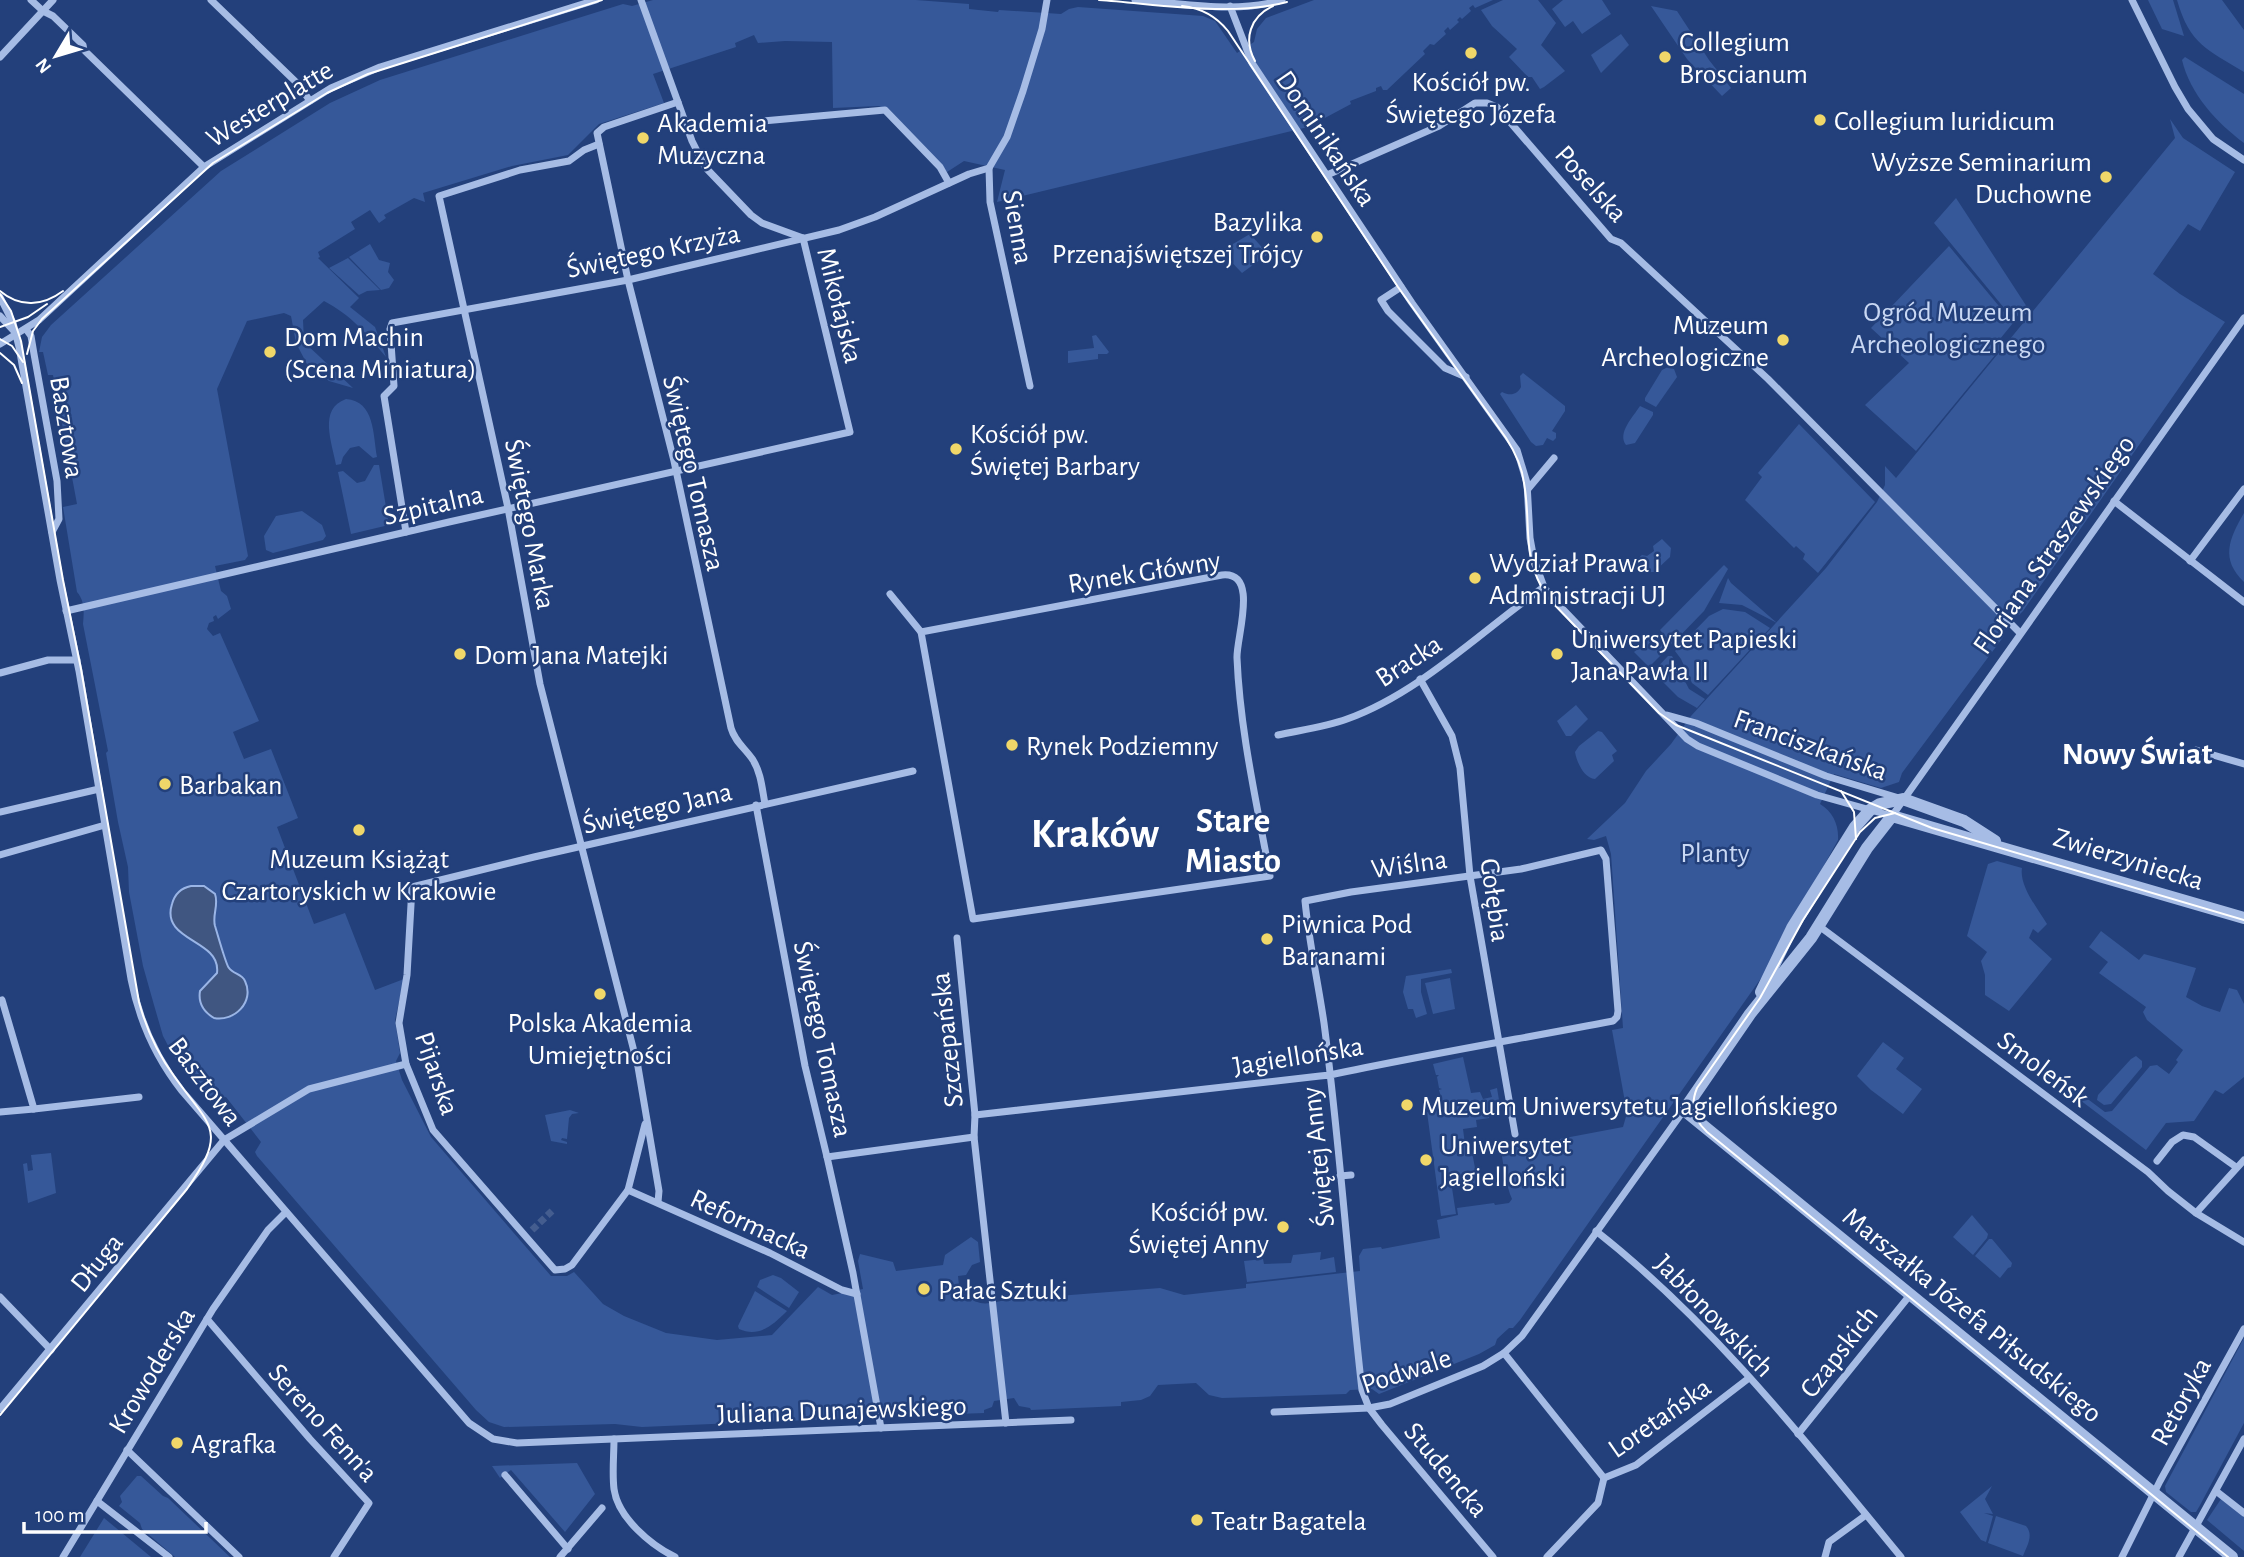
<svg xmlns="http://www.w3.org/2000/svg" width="2244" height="1557" font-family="'Alegreya Sans',sans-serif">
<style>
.green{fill:#365899}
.water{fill:#405681;stroke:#9ab5e6;stroke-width:2}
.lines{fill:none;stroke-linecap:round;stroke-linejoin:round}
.minor-tunnel{stroke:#445d8f;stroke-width:7;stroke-dasharray:7 3.5;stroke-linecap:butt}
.minor{stroke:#a6bce5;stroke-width:7}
.tertiary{stroke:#a6bce5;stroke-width:12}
.tram{stroke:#fff;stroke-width:2}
.poi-dot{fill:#f0d769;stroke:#23407b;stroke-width:2.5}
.labels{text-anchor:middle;stroke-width:5;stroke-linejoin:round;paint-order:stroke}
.poi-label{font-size:28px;fill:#fff;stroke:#23407b;text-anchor:start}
.street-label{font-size:28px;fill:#fff;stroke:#23407b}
.park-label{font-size:28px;fill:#c9d8f4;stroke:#23407b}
.quarter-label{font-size:32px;font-weight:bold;fill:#fff;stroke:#23407b}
.district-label{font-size:35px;font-weight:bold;fill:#fff;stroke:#23407b}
.town-label{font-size:42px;font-weight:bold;fill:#fff;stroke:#23407b}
</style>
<rect width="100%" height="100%" fill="#23407b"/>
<g class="green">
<path d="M653 0H916L969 4V9L998 12 999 10 1061 14 1069 9 1078 7 1203 16 1215 21 1237 53 1254 42 1257 29 1266 18 1314 0H1493L1475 8 1473 5 1469 8 1471 11 1462 19 1460 17 1457 20 1459 22 1450 30 1448 27 1444 31 1446 34 1434 45 1430 44 1423 51 1425 54 1387 90H1383L1381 86 1376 88V91L1350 101 1351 104 1308 127 997 202 1005 170 964 161 947 172 889 109 878 106 833 108 832 42 785 41 758 43 754 35 735 43 736 47 653 74 664 103 599 124 568 155 512 166 423 193 425 202 414 198 384 215 386 218 379 223 370 210 351 222 355 229 318 252 320 257 318 258 359 298 350 307 375 327 386 357C367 334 351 315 324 301L303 320 304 342 353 388 329 381 310 365 308 366 296 343 291 316 284 313 247 321 217 389 248 556 245 560 215 566 221 591 227 596 231 609 218 619 216 615 213 617 214 621 209 623 207 629 213 636 220 633 259 721 233 732 244 759 271 749 298 818 277 827 314 924 345 913 375 990 404 979 395 1020 400 1053 396 1061 402 1080 431 1137 551 1276H567L574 1272 603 1304 624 1316 666 1333 717 1340 772 1335 818 1287 832 1295 863 1289 858 1261 860 1254 893 1262 896 1271 943 1265 945 1255 971 1237 978 1242 980 1262 972 1265 966 1275 958 1276 960 1295 968 1294C977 1308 991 1303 1005 1300L1160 1288 1184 1295 1246 1288V1284L1360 1271 1359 1256 1363 1249 1381 1247 1382 1249 1440 1238 1437 1220 1458 1215 1457 1208 1494 1203 1495 1205 1509 1203 1512 1199C1506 1185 1504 1169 1501 1150L1623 1127 1627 1113 1612 1030 1623 1028 1611 854 1606 836 1594 840 1587 839 1625 803 1646 771 1671 744 1691 716 1826 568 1877 502 1885 485V466L1896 478 2175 138 2170 119 2183 138 2235 172 2200 231 2188 224 2153 274 2180 294 2225 322 2023 611 2019 615H2014L2004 631V636L1902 773 1899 782 1881 788 1834 774 1820 804C1833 812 1839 825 1838 840L1764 974 1520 1320 1513 1328H1509L1497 1339 1495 1345 1479 1354 1379 1394 1372 1389 1350 1390 1346 1394 1222 1398 1209 1395 1196 1383 1158 1385 1150 1396 1141 1400 1121 1402V1406L1031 1410 1030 1408 1019 1406 1014 1398 994 1401 992 1407 984 1410V1413L905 1416 894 1414 886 1408 867 1410 855 1418 642 1427 615 1424 504 1427 489 1422 476 1410 257 1156 255 1152 261 1142 226 1097 213 1100 206 1098 173 1055 163 1036 154 1005 143 966 129 892 128 867 118 822 106 753 108 751 83 624C84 613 85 601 77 592L63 507 77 504 53 375H48L43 352H39L42 337 51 325 221 171 330 103 380 80 623 4 632 6Z"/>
<polygon points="1503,0 1538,0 1556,23 1541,45 1565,71 1544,87 1540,89 1532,77 1528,77 1509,57 1517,49 1492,26 1481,10"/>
<polygon points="1563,0 1602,0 1611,14 1582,34 1573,21 1565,27 1552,9"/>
<polygon points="2148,0 2173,0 2184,36 2162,29"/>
<path d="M2177 0H2222L2244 30V72C2207 49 2190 45 2177 0Z"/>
<polygon points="1651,6 1677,11 1709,60 1731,88 1722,96 1687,59"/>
<polygon points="1621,34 1629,45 1601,73 1591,55"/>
<path d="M2185 57 2244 94V143C2217 123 2190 94 2182 60Z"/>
<polygon points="1956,198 2029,310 2023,317 2019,314 2014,320 1934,223"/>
<polygon points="1250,234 1268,254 1242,273 1221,251"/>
<polygon points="370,244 379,260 390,263 388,272 394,280 389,288 381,290 349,257"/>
<polygon points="1949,246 2013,323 2000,339 2005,343 1916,451 1865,405 1909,363 1871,328"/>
<polygon points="348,258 380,290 367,291 359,295 329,268"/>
<polygon points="1096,335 1109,352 1107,354 1098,354 1098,359 1068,363 1068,351 1094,348 1092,336"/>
<polygon points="1668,367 1674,369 1677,377 1656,407 1645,401 1645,398 1662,370"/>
<path d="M1523 373 1565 406V411L1552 431 1556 433V438L1553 441 1547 438 1543 445 1536 446 1531 442 1500 394 1502 392C1510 396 1517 395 1521 387L1520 376Z"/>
<path d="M346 399C375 401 373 435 377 457L373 458 359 446 350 448 343 457 341 464 336 465C332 442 318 409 346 399Z"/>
<path d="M1640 406 1653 412V415L1635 443 1626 445C1617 433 1633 417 1640 406Z"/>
<polygon points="1799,424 1875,502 1818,573 1803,559 1805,554 1796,546 1794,548 1745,500 1762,477 1758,473"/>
<polygon points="374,465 379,465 389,525 351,534 338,472 343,471 357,483 365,481"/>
<polygon points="302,511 322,525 326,536 323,540 273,553 266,550 264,536 276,516"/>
<path d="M2244 513V582C2220 559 2229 539 2244 513Z"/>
<polygon points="1662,539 1671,548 1670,557 1654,572 1644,572 1634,562 1642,555 1647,556 1654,551 1653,546"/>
<polygon points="1724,565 1728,569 1704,611 1672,644 1660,630"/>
<polygon points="1728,578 1731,583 1777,623 1742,605 1719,603"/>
<polygon points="1723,609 1745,612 1770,628 1708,695 1692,683 1681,659 1675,651 1709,616"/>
<polygon points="1653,636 1657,637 1667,649 1649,667 1634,652"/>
<polygon points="1668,656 1672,656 1689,689 1705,699 1697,708 1678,697 1653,672"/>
<polygon points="1576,705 1588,719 1571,736 1566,736 1557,721"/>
<path d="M1598 731 1602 732 1617 751 1612 755 1614 761 1595 779C1584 778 1577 763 1575 752L1579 746Z"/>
<path d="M1997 861 2022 868C2019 886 2038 909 2047 924L2038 933 2033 929 2029 938 2052 959 2009 1011 1985 995V975L1981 961 1987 952 1967 936 1988 864Z"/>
<polygon points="2101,931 2139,960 2144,954 2196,968 2186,997 2202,1006 2220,1012 2229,988 2237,990 2244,1004 2244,1077 2223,1094 2215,1090 2194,1121 2166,1123 2146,1150 2076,1097 2081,1094 2105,1112 2112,1111 2150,1066 2157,1065 2169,1074 2178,1062 2176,1060 2183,1050 2147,1020 2143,1012 2146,1007 2099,973 2108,962 2089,947"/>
<polygon points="1451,969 1452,973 1421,979 1421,992 1427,1014 1416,1018 1413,1009 1408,1009 1403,992 1406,976"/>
<polygon points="1450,978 1455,1009 1433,1014 1425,983"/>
<polygon points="1883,1042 1904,1058 1896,1069 1922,1089 1903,1114 1871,1090 1857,1076"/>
<polygon points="2136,1056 2142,1061 2142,1067 2111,1104 2104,1105 2097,1100 2098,1095 2131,1059"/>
<polygon points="1463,1057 1471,1093 1480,1092 1483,1099 1492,1097 1490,1090 1497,1088 1501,1112 1489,1114 1489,1118 1476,1120 1477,1127 1463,1129 1466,1152 1472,1152 1478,1184 1452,1188 1456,1214 1441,1216 1427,1112 1434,1112 1434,1110 1444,1107 1439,1090 1442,1089 1439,1088 1437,1077 1439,1075 1436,1075 1433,1064"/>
<polygon points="570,1110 579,1113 572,1114 569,1118 567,1139 562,1138 561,1140 567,1142 567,1144 551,1141 545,1115"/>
<polygon points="51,1153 56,1193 28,1203 23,1164 27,1163 28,1171 33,1170 31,1155"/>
<polygon points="1972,1215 1988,1234 1987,1238 1973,1255 1953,1237"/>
<polygon points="1989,1239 1992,1239 2012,1263 2011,1267 2008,1268 2000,1278 1975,1256"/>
<polygon points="1321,1252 1320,1260 1334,1257 1336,1272 1247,1282 1244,1261 1263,1259 1264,1264 1291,1263 1293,1255"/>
<polygon points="773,1275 781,1278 799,1292 789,1308 757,1287 760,1280"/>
<path d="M755 1291 787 1311C773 1325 759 1338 739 1329L738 1326Z"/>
<polygon points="2244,1338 2244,1423 2199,1507 2196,1512 2191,1512 2166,1492 2165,1486"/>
<polygon points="577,1463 595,1494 565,1532 511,1470 500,1478 492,1466"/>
<polygon points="137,1476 141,1476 163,1496 168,1498 230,1557 175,1557 142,1529 140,1523 119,1506 122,1502 120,1496"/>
<polygon points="1992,1486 1985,1499 1993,1514 1984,1513 1993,1516 1986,1542 1981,1540 1960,1512"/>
<polygon points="2223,1496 2244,1514 2244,1551 2207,1520"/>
<path d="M1996 1516 2026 1526C2034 1535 2027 1546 2023 1556L1988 1543Z"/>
<polygon points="104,1518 151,1557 80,1557"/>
</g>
<path class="water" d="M191 886H204L215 894C219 905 212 915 215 926 217 932 226 965 229 968 233 974 242 974 245 981 255 1002 234 1022 214 1018 204 1012 198 1003 200 991L217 973C218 965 216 959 210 953 195 938 163 932 172 904 175 893 181 888 191 886Z"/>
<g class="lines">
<polyline class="minor-tunnel" points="532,1230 552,1211"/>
<g class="minor">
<polyline points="31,0 43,11 53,16 83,45 84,50 204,167"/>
<polyline points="211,0 298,84 310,101"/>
<polyline points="641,0 692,141 705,167 751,215 762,223 803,238"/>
<path d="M1135 0C1182 3 1236 14 1282 0"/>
<polyline points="2132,0 2175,87 2188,109 2213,139 2244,160"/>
<polyline points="1230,6 1252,63 1412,303 1517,450 1527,483 1530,538 1534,560 1544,587 1553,599 1687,739 1698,746 1817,795 1892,816 2244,318"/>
<polyline points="0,57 53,0"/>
<path d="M678 102 604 127 597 133 628 280 674 461 731 728C735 742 745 748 753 760 761 773 762 788 765 804"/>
<polyline points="763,121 885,110 940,167 949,183"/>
<polyline points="599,144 584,150 569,161 520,170 439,196 508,508 540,684 638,1067 659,1191 658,1202"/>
<polyline points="1327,175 1439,126 1475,103 1487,103 1497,107 1611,239 1621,243 1768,379 2020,633"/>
<polyline points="1401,287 1381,300 1388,311 1445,368 1466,377"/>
<path d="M0 297 13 323 19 347 60 580 79 671 131 979C139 1020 156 1058 182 1091L469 1423 493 1439 517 1443 1071 1420"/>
<polyline points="0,316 14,331"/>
<polyline points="26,329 31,336 34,354 57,481 59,519 52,532"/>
<polyline points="0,344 39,320 204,167 331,88 380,67 596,0"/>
<polyline points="1030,386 990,202 989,168 1007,137 1023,91 1042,29 1047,0"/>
<polyline points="1528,489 1554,458"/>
<polyline points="2114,501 2244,602"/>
<polyline points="406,532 384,396 394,386 390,329 392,323 628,280 839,230 875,217 969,174 989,168"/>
<polyline points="2190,561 2244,489"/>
<path d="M1222 575C1260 571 1236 638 1237 658 1240 731 1257 804 1270 876L973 919 921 632Z"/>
<polyline points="890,594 921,632"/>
<polyline points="66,611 449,522 850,432 803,238"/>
<polyline points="0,673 48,660 77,660"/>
<polyline points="1420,679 1452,736 1460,768 1470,876 1515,1134"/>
<polyline points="1667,715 1696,723 1826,776 1899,798"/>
<path d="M1278 735C1301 730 1325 727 1347 719 1420 693 1482 630 1544 587"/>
<polyline points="2196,750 2244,764"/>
<polyline points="756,805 805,1066 827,1157"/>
<polyline points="0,812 99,789"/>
<polyline points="0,855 105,825"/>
<polyline points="1819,926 2148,1172 2168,1191 2196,1213 2244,1242"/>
<polyline points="957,938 975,1115 974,1137 1006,1423"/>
<polyline points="0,1001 2,1000 34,1109 0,1112"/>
<polyline points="34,1109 139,1097"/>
<path d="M975 1115 1320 1076 1330 1075C1424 1055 1519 1039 1613 1021L1617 1017 1618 1011 1606 859 1601 850 1521 869 1351 892 1305 901C1309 942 1318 982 1324 1023 1340 1145 1348 1268 1362 1390L1369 1408 1382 1425 1493 1557"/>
<polyline points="645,1124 628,1190 572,1265 565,1269 555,1270 433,1130 406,1064 399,1023 407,975 412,887 534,857 913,771"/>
<polyline points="2157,1161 2172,1142 2183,1135 2194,1137 2236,1167"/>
<polyline points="1340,1176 1351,1175"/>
<polyline points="628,1190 770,1253 842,1290 857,1294"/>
<polyline points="2196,1213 2244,1160"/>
<path d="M1596 1231C1713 1323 1807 1443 1901 1557"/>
<polyline points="0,1297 51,1350"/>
<polyline points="207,1319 310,1439 369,1503 334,1557"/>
<polyline points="1504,1353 1604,1478"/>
<polyline points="0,1409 224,1140 309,1089 406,1064"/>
<polyline points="1274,1412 1369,1408 1390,1404 1483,1366 1504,1353 1522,1336 1684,1110"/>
<polyline points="881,1428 853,1273 827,1157 974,1137"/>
<polyline points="1798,1434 1910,1295"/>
<path d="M614 1439C614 1455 612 1473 614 1489 618 1518 651 1545 675 1557"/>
<polyline points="127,1450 239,1557"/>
<polyline points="505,1475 568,1549"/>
<polyline points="1604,1478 1636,1465 1749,1378"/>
<polyline points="2216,1491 2244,1513"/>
<polyline points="97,1501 169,1557"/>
<polyline points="63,1557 213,1309 268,1230 286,1212"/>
<polyline points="560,1557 602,1508"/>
<polyline points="1547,1557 1598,1503 1604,1478"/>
<polyline points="1825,1557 1829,1542 1866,1515"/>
<polyline points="2122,1557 2160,1481 2244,1329"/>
<polyline points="2179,1557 2244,1439"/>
</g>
<g class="tertiary">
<polyline points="1761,992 1792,928 1855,827 1870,810 1880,804 1903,799 1964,821 1995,841"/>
<polyline points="2232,1557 1684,1110 1750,1014 1811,938 1867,848 1892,816 2244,918"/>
</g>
<g class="tram">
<path d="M1099 0C1158 4 1228 17 1287 2"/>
<path d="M1182 6C1202 8 1216 16 1228 31L1398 287 1506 438C1515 452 1522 466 1524 483 1532 528 1520 556 1548 598L1659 713 1676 725 1706 737 1932 828 2244 920"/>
<path d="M1255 61C1243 39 1250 17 1273 6"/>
<path d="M0 291C20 308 43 306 63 291"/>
<path d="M0 294 11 311 21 341 63 580 81 669 139 1002C146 1028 158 1054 174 1076 210 1127 229 1129 187 1189L0 1415"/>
<polyline points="0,327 28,317 47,304"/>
<polyline points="0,339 12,346 23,362"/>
<polyline points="0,353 14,365 22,383"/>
<polyline points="27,354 33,331 42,319 213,163 327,93 368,74 602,0"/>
<polyline points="1841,791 1854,812 1856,839"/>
<path d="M1895 813 1875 818 1860 832 1803 920 1760 998 1697 1088C1690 1105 1694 1120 1707 1132L2228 1557"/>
</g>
</g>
<g class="poi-dot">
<circle cx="1471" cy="53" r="7"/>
<circle cx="1665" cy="57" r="7"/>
<circle cx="1820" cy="120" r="7"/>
<circle cx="643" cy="138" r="7"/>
<circle cx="2106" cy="177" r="7"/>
<circle cx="1317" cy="237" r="7"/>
<circle cx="1783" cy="340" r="7"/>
<circle cx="270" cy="352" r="7"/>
<circle cx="956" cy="449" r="7"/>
<circle cx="1475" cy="578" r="7"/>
<circle cx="460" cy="654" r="7"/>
<circle cx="1557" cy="654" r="7"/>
<circle cx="1012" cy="745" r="7"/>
<circle cx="165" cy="784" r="7"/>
<circle cx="359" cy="830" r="7"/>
<circle cx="1267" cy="939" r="7"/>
<circle cx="600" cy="994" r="7"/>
<circle cx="1407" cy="1105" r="7"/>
<circle cx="1426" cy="1160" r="7"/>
<circle cx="1283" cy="1227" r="7"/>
<circle cx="924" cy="1289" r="7"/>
<circle cx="177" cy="1443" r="7"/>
<circle cx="1197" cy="1520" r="7"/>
</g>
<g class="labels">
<g class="poi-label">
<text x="1679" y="51">Collegium<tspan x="1679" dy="32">Broscianum</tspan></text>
<text x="1471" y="91" text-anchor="middle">Kościół pw.<tspan x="1471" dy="32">Świętego Józefa</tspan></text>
<text x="1834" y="130">Collegium Iuridicum</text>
<text x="657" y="132">Akademia<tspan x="657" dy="32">Muzyczna</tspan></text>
<text x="2092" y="171" text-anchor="end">Wyższe Seminarium<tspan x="2092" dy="32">Duchowne</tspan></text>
<text x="1303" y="231" text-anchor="end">Bazylika<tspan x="1303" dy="32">Przenajświętszej Trójcy</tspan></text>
<text x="1769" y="334" text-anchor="end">Muzeum<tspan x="1769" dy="32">Archeologiczne</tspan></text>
<text x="284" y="346">Dom Machin<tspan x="284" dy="32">(Scena Miniatura)</tspan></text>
<text x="970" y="443">Kościół pw.<tspan x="970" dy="32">Świętej Barbary</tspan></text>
<text x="1489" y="572">Wydział Prawa i<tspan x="1489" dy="32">Administracji UJ</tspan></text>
<text x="1571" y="648">Uniwersytet Papieski<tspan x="1571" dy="32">Jana Pawła II</tspan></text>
<text x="474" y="664">Dom Jana Matejki</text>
<text x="1026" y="755">Rynek Podziemny</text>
<text x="179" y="794">Barbakan</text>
<text x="359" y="868" text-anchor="middle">Muzeum Książąt<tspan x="359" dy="32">Czartoryskich w Krakowie</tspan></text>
<text x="1281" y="933">Piwnica Pod<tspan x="1281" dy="32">Baranami</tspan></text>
<text x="600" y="1032" text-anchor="middle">Polska Akademia<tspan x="600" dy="32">Umiejętności</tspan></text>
<text x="1421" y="1115">Muzeum Uniwersytetu Jagiellońskiego</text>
<text x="1440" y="1154">Uniwersytet<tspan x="1440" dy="32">Jagielloński</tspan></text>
<text x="1269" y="1221" text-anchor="end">Kościół pw.<tspan x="1269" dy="32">Świętej Anny</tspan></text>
<text x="938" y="1299">Pałac Sztuki</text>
<text x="191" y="1453">Agrafka</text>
<text x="1211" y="1530">Teatr Bagatela</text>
</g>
<g class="street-label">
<text transform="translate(269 103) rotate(-31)" y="10">Westerplatte</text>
<text transform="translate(1327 138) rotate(56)" y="10">Dominikańska</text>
<text transform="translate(1592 183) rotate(48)" y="10">Poselska</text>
<text transform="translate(1019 227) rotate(80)" y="10">Sienna</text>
<text transform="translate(653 250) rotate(-12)" y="10">Świętego Krzyża</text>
<text transform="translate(841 305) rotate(76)" y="10">Mikołajska</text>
<text transform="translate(68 427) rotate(81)" y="10">Basztowa</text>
<text transform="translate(695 473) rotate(77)" y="10">Świętego Tomasza</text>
<text transform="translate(433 504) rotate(-13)" y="10">Szpitalna</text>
<text transform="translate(531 524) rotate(79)" y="10">Świętego Marka</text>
<text transform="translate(2053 544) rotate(-55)" y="10">Floriana Straszewskiego</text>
<text transform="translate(1144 571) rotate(-9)" y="10">Rynek Główny</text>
<text transform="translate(1408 660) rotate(-33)" y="10">Bracka</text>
<text transform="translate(1811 744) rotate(20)" y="10">Franciszkańska</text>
<text transform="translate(657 807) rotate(-13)" y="10">Świętego Jana</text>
<text transform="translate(2129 858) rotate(17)" y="10">Zwierzyniecka</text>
<text transform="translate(1409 863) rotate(-8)" y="10">Wiślna</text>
<text transform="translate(1496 900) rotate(82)" y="10">Gołębia</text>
<text transform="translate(824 1039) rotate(78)" y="10">Świętego Tomasza</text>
<text transform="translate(946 1040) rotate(-96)" y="10">Szczepańska</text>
<text transform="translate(1298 1055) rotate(-9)" y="10">Jagiellońska</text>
<text transform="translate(2044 1068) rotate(37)" y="10">Smoleńsk</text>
<text transform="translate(438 1073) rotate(71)" y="10">Pijarska</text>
<text transform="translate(206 1081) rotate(53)" y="10">Basztowa</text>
<text transform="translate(1317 1157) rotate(-96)" y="10">Świętej Anny</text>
<text transform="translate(751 1223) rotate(25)" y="10">Reformacka</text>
<text transform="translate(96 1262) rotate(-51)" y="10">Długa</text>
<text transform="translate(1973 1314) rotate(39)" y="10">Marszałka Józefa Piłsudskiego</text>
<text transform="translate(1715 1315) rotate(46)" y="10">Jabłonowskich</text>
<text transform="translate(1838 1351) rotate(-52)" y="10">Czapskich</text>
<text transform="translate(151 1370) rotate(-59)" y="10">Krowoderska</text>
<text transform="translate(1406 1370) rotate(-18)" y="10">Podwale</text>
<text transform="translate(2180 1401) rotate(-61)" y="10">Retoryka</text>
<text transform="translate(842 1409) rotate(-2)" y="10">Juliana Dunajewskiego</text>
<text transform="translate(1659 1417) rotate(-35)" y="10">Loretańska</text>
<text transform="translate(324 1422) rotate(48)" y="10">Sereno Fenn'a</text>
<text transform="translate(1447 1469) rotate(50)" y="10">Studencka</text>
</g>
<g class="park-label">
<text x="1948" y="321">Ogród Muzeum<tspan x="1948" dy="32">Archeologicznego</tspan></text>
<text x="1715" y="862">Planty</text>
</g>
<g class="quarter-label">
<text x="2137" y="764">Nowy Świat</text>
</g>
<g class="district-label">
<text x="1233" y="832">Stare<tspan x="1233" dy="40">Miasto</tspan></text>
</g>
<g class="town-label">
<text x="1095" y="847">Kraków</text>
</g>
</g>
<g transform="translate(56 56) rotate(232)" stroke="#23407b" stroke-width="5" paint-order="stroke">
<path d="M0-5L12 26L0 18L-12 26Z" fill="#ffffff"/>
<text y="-10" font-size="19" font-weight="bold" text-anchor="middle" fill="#ffffff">N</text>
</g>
<path d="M24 1522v10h182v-10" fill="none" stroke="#ffffff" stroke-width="3.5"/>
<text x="35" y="1522" font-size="21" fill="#ffffff" stroke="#23407b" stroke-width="5" paint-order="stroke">100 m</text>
</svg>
